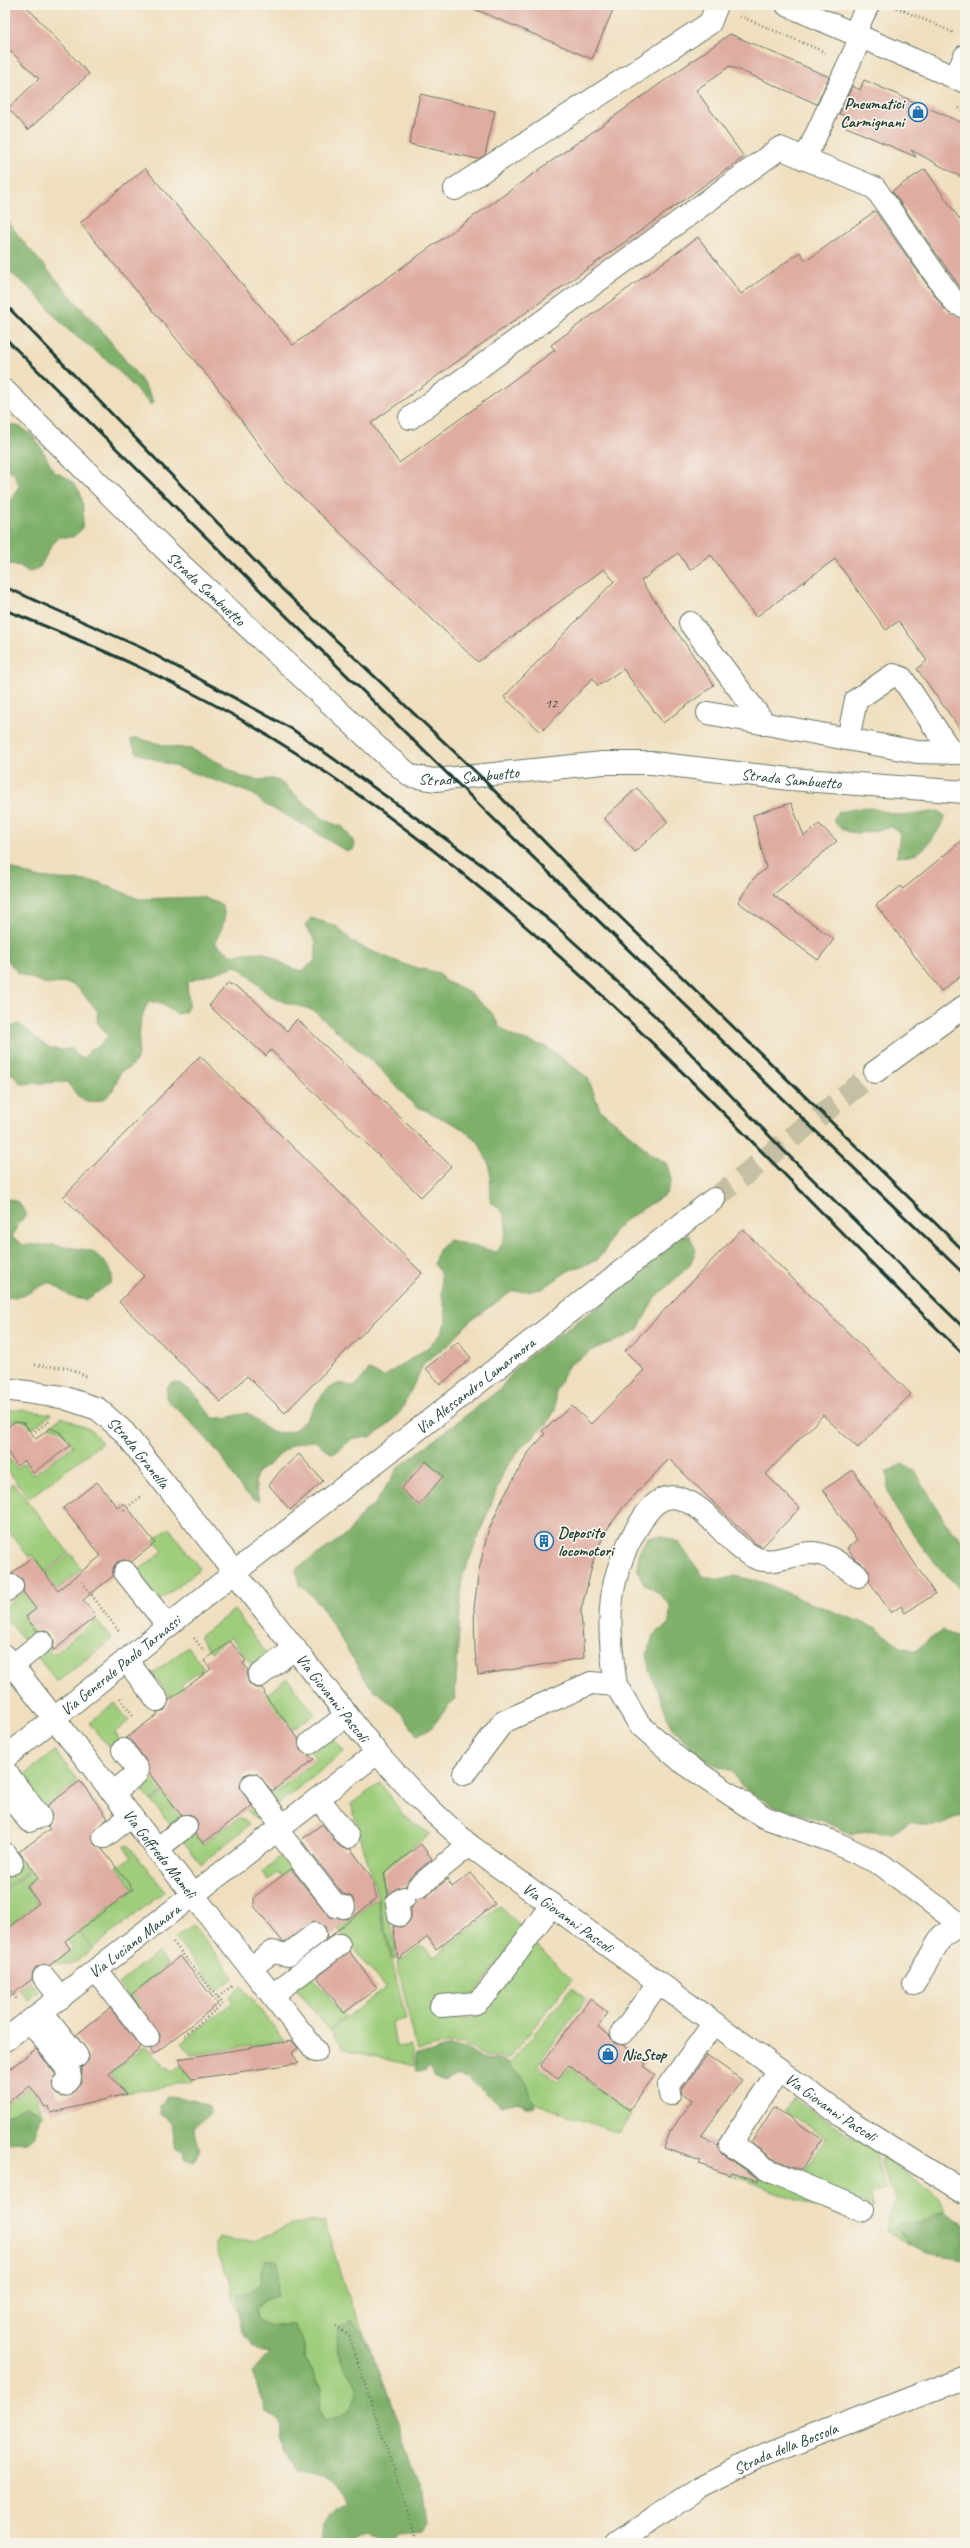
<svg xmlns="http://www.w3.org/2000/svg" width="970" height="2548" font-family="Caveat,sans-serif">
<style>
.green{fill:#9fcd7b;stroke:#5f8558}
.forest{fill:#7fb06b;stroke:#4f7650}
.building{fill:#dfaca1}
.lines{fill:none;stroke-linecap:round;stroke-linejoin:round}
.minor-tunnel{stroke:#c5bfa3;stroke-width:22;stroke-dasharray:22 11;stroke-linecap:butt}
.minor-casing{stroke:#687665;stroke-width:24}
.major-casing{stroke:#687665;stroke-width:24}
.path{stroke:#687665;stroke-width:2.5;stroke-dasharray:1 3;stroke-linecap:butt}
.minor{stroke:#fff;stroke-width:22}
.major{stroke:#fff;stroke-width:22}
.rail{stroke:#1f3d34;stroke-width:3}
.labels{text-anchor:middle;stroke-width:3.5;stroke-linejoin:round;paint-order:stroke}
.number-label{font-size:14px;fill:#4f594f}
.poi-label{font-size:16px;font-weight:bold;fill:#1f3d34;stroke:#f7f3e8;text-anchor:start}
.street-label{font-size:16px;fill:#1f3d34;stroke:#f7f3e8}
</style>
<rect width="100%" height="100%" fill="#f7f3e8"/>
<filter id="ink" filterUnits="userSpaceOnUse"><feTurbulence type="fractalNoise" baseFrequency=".025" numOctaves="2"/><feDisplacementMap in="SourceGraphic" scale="8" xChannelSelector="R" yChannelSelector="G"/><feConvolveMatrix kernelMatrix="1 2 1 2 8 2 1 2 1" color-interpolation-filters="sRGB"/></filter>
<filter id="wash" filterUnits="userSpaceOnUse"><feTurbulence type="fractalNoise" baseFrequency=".012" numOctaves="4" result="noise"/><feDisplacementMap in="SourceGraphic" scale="16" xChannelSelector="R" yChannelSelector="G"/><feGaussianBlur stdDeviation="0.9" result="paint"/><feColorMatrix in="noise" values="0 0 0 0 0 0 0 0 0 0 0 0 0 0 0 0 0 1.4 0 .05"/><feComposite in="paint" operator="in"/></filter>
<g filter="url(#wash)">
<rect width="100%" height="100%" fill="#efdfbf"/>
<g class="green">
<polygon points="5,1410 22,1410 52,1414 31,1429 25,1421 14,1420 6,1426"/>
<polygon points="62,1417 91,1430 102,1443 29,1498 5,1467 5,1453 17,1469 24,1463 33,1475 73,1446 61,1430 50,1426"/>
<polygon points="13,1483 69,1553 45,1572 32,1555 29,1557 5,1527 5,1489"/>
<polygon points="169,1528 200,1569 158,1602 135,1573 163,1551 154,1540"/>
<polygon points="71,1554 82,1569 23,1617 39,1637 28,1645 5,1617 5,1606"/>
<polygon points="234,1610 267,1654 252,1665 231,1637 211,1652 199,1637"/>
<polygon points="96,1620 112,1639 57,1682 35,1654 46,1645 53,1654"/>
<polygon points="188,1647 204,1668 181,1685 209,1722 197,1731 152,1674"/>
<polygon points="287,1678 315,1714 294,1729 284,1717 241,1750 213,1738"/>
<polygon points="115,1703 129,1721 114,1733 120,1741 110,1749 89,1723"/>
<polygon points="329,1731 344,1752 278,1804 271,1795 317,1759 309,1747"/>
<polygon points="55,1751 78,1781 42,1809 20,1778"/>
<polygon points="184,1752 195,1766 151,1801 140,1787"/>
<polygon points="206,1759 225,1767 262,1816 256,1820 248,1811 232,1805 211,1778 173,1806 183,1820 173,1828 152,1802"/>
<polygon points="380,1783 404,1816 430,1834 382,1871 397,1959 393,1960 378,1898 351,1804"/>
<polygon points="239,1818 244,1819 249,1825 201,1864 182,1840 192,1831 202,1844"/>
<polygon points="128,1845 165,1891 93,1948 39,1880 74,1892 95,1919 134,1889 117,1867 131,1857 124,1847"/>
<polygon points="285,1852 328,1908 314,1918 278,1873 268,1880 262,1872"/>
<polygon points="23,1862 29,1870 5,1888 5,1876"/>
<polygon points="30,1871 36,1879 26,1887 38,1903 5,1929 5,1890"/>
<polygon points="50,1897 92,1949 72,1965 54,1963 73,1948 39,1905"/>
<polygon points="377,1899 406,2019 392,2022 396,2047 411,2045 414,2066 344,2049 330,2030 385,1988 338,1929"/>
<path d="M499 1906 520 1925 521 1932 476 1993 436 2010 440 2018 470 2019 482 2014 533 1946H538L572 1980 507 2060C499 2056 492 2058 483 2056 477 2055 474 2048 468 2046 450 2039 435 2048 417 2051L397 1963 419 1947H425L431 1956H436Z"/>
<polygon points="193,1925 234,1977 217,1991 175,1938"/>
<polygon points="5,1950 38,1992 28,2000 5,1973"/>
<polygon points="158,1952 168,1965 141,1986 157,2006 144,2017 118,1984"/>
<polygon points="312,1976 345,2017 329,2030 296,1988"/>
<polygon points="241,1986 285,2041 191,2055 181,2043 233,2002 230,1997"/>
<polygon points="572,1988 586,1999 537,2066 557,2081 570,2068 630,2113 631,2115 618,2133 490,2087"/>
<polygon points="146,2045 165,2069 168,2067 172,2072 181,2065 194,2081 126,2093 110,2074"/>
<polygon points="29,2087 36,2096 43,2115 5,2124 5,2105"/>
<polygon points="793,2099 875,2151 886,2189 870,2194 873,2207 800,2177 826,2138 785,2110"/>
<path d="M882 2156C890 2159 893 2165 899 2169 914 2180 942 2193 946 2212L937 2213 919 2223 910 2221 898 2234 907 2238 910 2244 887 2231V2226L895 2199 881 2161Z"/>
<polygon points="738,2159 867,2218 864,2224 730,2175"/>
<path d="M311 2220 325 2223 343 2283 371 2350 360 2330 337 2351 358 2387C354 2408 346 2418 324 2420L318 2411 322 2388 304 2357V2346L282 2324 270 2326 258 2320 255 2309 265 2300 277 2296 261 2270 260 2284 250 2292 238 2308 248 2340C240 2333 233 2293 230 2281 227 2270 209 2247 219 2237L237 2241H254L284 2228Z"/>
</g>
<g class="forest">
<polygon points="5,218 25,244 106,336 141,380 154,402 151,405 112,364 67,329 34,292 5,268"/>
<path d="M5 421C11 426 16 425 22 428 38 436 46 458 54 472 84 482 85 501 82 529L73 537H60L51 546 40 567 29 572 20 566 5 563V509L19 486 14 474 5 467Z"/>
<polygon points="136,738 172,747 191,749 220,763 239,776 258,780 273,779 279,781 320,816 331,823 343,827 355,844 353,850 347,851 334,844 308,827 264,804 253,794 137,753 130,740"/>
<path d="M866 807 903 816 939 811 946 817C935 836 922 861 897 856L900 833 892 827C872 831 847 841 833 820L839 812Z"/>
<path d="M5 866 35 877 98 882 139 899 202 897 222 905C228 921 221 928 215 943L231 955C242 954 256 950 267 954 279 960 288 969 302 971L316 960V941L305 926 311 918 336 926 353 942 371 951 409 966 439 973 444 981 466 990 491 1012 500 1027 516 1038 547 1047 588 1078 600 1110 639 1142 650 1154 666 1163 672 1179 666 1194 624 1221 613 1232 607 1247 597 1260 568 1271 542 1289 511 1292 471 1320 448 1345 424 1363 401 1411 385 1428 370 1437 353 1438 335 1453H331L315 1441C287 1443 291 1445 272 1462 267 1467 261 1468 257 1473L255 1482 259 1501C241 1495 234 1476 225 1462 215 1447 199 1431 186 1417 179 1410 171 1406 166 1398L167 1387 171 1383C188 1380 203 1407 213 1418H225L247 1413C256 1417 263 1428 272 1431 301 1441 310 1409 324 1393 329 1388 334 1386 340 1383L355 1387 369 1370 384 1377C403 1361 442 1347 446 1319 447 1312 443 1302 442 1295 440 1282 444 1275 434 1264L438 1250 449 1240 497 1252C504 1242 510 1226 503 1213 501 1209 495 1205 491 1203L490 1167 478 1141 456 1125 414 1105 379 1068 315 1012C302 1004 284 1005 271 996 258 988 250 973 236 966L187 982 189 1004 185 1012 176 1014 158 1002H149C136 1021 141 1040 137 1060L129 1068 121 1071C117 1078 116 1086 112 1091 106 1101 89 1106 79 1097 75 1093 71 1087 67 1082L21 1084 14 1075 5 1071V1029L19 1024C37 1036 48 1056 71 1048L80 1057 84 1058 92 1048H97L108 1036 97 1022 98 1011 78 988 69 983 47 984 18 973 5 957Z"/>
<polygon points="5,1198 18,1202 27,1214 18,1224 12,1237 23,1245 54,1245 92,1251 104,1261 112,1273 112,1282 86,1300 71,1297 51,1283 47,1283 23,1296 6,1298 5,1301"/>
<polygon points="674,1235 689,1235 696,1250 690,1265 654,1299 638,1329 624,1338 596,1348 569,1365 555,1392 555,1410 547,1424 523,1445 504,1471 462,1578 455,1698 431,1728 417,1735 402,1714 368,1684 320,1604 299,1584 296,1569 346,1535 363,1513 375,1504 398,1468 500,1389 517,1367 528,1357 607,1300 651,1254"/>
<path d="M902 1464 915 1471 945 1522 965 1544V1591C947 1583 894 1513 888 1493 887 1487 888 1478 887 1472Z"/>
<path d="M663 1536 678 1542 703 1576 720 1580 735 1576 766 1583 805 1601 877 1628 901 1647 916 1651 927 1640 942 1631 957 1636 965 1642V1815C939 1823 942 1832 912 1821L892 1833 874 1831 852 1834 822 1821 773 1806 741 1786 732 1771 706 1761 682 1739 671 1725 649 1670 647 1654 653 1635 669 1624 670 1605 657 1592 643 1583 637 1567 640 1550 648 1537Z"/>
<polygon points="449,2046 467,2049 481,2059 499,2060 507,2063 512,2071 521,2076 527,2084 535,2107 526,2107 518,2102 501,2106 467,2078 459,2075 444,2081 435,2078 430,2066 424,2071 416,2071 415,2054 432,2053"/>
<polygon points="167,2097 193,2100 209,2106 210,2113 194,2128 200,2150 194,2162 186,2159 182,2150 176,2149 172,2123 161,2113 160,2105"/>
<polygon points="25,2107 38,2110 40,2116 36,2136 26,2142 5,2143 5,2117"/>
<path d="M946 2212 965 2225V2259L927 2253 910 2244 895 2229 896 2225C905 2219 909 2224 918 2223 928 2222 935 2213 946 2212Z"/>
<path d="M266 2259 278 2262 277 2296 265 2300 255 2309 258 2320 270 2326 294 2325 304 2346V2357L322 2388 318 2411 324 2420C345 2419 355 2407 358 2387 344 2366 331 2352 340 2325L352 2321 360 2330 376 2362 405 2439 422 2487 427 2524 422 2531 397 2533 390 2541 365 2533 352 2543H321C326 2522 327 2516 346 2503 338 2477 318 2473 294 2469 290 2462 284 2455 282 2447 276 2429 290 2425 266 2412L252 2372 269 2353C266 2352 260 2352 257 2350 243 2342 238 2308 238 2294L250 2292 260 2284 261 2270Z"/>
</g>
<g id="blocks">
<g class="building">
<polygon points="5,5 25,5 89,74 28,130 8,108 39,79 5,46"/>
<polygon points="465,5 615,5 592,59"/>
<polygon points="730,34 829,77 817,104 730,66 696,90 744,157 371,423 399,463 555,350 551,345 698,237 741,294 800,252 806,261 875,211 945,310 965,319 965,736 917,669 927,661 899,621 886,630 835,559 756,617 711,555 690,570 678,553 641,581 714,685 663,723 623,669 598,686 593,678 541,732 504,697 614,581 604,569 478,662 285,481 220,391 80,223 145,168 293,345"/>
<polygon points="864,80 965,124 965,179 911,150 916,157 844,126 848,117 839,114 852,86 860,90"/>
<polygon points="420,94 495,111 485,155 478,159 409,144"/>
<polygon points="925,169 965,227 965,294 892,191"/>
<polygon points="637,788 668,822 635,852 604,818"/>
<polygon points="791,803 804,836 819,824 837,841 773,895 834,939 818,960 738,902 753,879 766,868 753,815"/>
<polygon points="965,838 965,973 941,991 876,905 901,886 903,889"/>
<polygon points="228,983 252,998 287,1031 297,1019 451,1166 421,1197 271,1050 266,1056 209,1006"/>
<polygon points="200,1056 422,1273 285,1413 247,1376 221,1402 119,1302 144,1276 63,1197"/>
<polygon points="742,1229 911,1394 858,1448 823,1415 766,1474 800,1508 762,1547 756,1544 669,1459 624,1506 608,1528 596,1551 581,1610 584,1658 478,1675 475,1652 474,1608 479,1570 488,1532 503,1498 529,1452 545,1434 542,1431 572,1406 591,1424 644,1370 625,1351"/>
<polygon points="458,1342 471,1358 440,1385 426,1368"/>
<polygon points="15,1422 24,1423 36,1439 50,1428 60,1432 70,1446 33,1473 24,1460 17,1466 5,1449 5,1429"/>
<polygon points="299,1454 323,1481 290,1510 269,1485 281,1470"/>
<polygon points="426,1461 443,1476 419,1505 401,1489"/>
<polygon points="853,1470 935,1594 905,1613 901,1606 891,1613 869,1581 869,1570 854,1558 847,1548 857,1541 823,1490"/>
<polygon points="97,1482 118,1508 124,1503 155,1543 131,1562 124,1560 117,1562 113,1568 113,1576 83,1600 96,1616 53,1651 54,1641 51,1634 46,1630 37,1631 26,1617 36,1609 23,1592 24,1585 22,1579 11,1574 32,1557 58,1590 101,1556 63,1508"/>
<polygon points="230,1641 246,1661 243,1663 248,1670 247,1677 249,1683 255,1688 262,1688 265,1692 264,1694 298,1738 300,1750 314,1759 272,1791 257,1774 250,1773 244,1775 240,1787 252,1806 203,1843 195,1834 198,1825 196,1819 190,1814 181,1815 149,1773 147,1762 133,1743 126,1738 158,1714 157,1712 165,1710 169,1700 211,1669 204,1661"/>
<polygon points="80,1781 108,1818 93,1832 94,1844 102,1849 133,1889 65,1941 70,1949 49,1966 36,1967 33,1972 32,1979 5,2000 5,1930 39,1903 27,1887 39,1877 19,1852 50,1829 48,1827 52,1816 47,1806"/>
<polygon points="322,1824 338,1845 344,1849 351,1849 370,1875 377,1898 327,1939 325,1927 314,1922 285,1942 282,1941 254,1906 254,1897 291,1869 330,1917 348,1919 356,1909 352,1897 343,1894 301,1840"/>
<polygon points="421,1844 432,1859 410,1877 406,1886 397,1888 388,1895 384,1873"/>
<polygon points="471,1873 495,1904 436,1949 428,1937 398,1959 393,1926 401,1927 407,1924 411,1919 411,1909 416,1899 426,1897 447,1879 452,1887"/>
<polygon points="349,1951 377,1988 344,2013 317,1977"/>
<polygon points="180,1956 218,2004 154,2054 150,2049 159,2042 160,2035 131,1995"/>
<polygon points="590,1999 608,2013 598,2027 610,2036 614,2043 623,2045 646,2063 643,2066 655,2075 629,2110 568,2065 558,2079 540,2066"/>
<polygon points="110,2008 141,2047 109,2074 126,2094 51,2113 49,2106 45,2107 30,2086 5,2104 5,2072 36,2049 56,2075 52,2083 56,2094 62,2097 73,2093 82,2082 81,2068 88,2061 89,2055 76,2035"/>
<polygon points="292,2041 298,2048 292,2053 299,2063 192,2079 178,2059"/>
<polygon points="707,2055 742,2080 701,2136 718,2145 723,2154 759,2179 758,2181 731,2172 729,2175 699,2164 701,2161 664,2148 670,2132 692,2100 682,2093 682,2089"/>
<polygon points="774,2107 822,2139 801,2170 774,2159 751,2143"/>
</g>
</g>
</g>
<g filter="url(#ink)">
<use href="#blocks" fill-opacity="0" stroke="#687665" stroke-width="1"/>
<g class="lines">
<polyline class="minor-tunnel" points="714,1199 875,1072"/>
<g class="minor-casing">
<g id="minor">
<polyline points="854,34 868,5"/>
<polyline points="955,78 965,56"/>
<polyline points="805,159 861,37"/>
<polyline points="455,189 710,23 717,5"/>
<path id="s1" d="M5 391 177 561 388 757 411 776 435 780 603 763H652L790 779 965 792"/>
<polyline points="410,418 780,148 875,188 955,303 965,307"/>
<polyline points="690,623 765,724"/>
<polyline points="708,713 917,752 965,753"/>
<polyline points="848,739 856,700 893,675 902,678 952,753"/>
<polyline points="875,1072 965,1006"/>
<path id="s2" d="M5 1389 62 1397 98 1409 124 1432 377 1753 420 1800 469 1845 845 2118 965 2193"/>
<polyline points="125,1572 168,1626"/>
<polyline points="5,1591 12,1586"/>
<path id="s3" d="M5 1656 316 2051"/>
<polyline points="126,1660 157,1700"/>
<polyline points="12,1666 42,1642"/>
<polyline points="259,1676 295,1648"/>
<path d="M616 1685C606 1622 606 1575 642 1520 650 1507 662 1494 678 1498 710 1506 726 1545 756 1558 774 1566 795 1552 813 1553 830 1554 844 1567 858 1576"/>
<polyline points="310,1743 347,1715"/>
<path id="s4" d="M5 1758 235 1572 714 1199"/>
<polyline points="5,1771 40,1817"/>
<polyline points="464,1774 503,1722 591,1683 616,1685 639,1724 681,1761 764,1817 834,1842 882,1865 965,1928"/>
<polyline points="252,1785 283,1827"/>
<polyline points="113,1793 136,1774 137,1769 123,1750"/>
<polyline points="319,1799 348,1837"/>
<polyline points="5,1801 14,1802 29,1821"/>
<polyline points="278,1831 336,1906 344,1907"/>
<polyline points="104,1837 131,1816"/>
<polyline points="157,1849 186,1826"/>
<polyline points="5,1854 12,1863"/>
<polyline points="418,1887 469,1845"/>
<polyline points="399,1915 397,1903 404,1898"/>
<polyline points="250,1968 272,1952 288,1955 315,1934"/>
<polyline points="96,1970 148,2037"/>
<polyline points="44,1977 61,1998"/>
<polyline points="914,1984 942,1936 960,1925"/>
<polyline points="272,1995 339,1945"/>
<polyline points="441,2006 476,2003 489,1991 552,1904"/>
<polyline points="30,2021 69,2071 70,2078 64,2085"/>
<polyline points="50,2022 77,2056"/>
<polyline points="622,2033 659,1982"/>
<path id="s5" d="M5 2040 377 1753"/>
<polyline points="779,2070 730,2144 768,2170 863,2210"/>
<polyline points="670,2094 669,2085 714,2023"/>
<path id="s6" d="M617 2543 699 2488 762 2456 965 2377"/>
</g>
</g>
<g class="major-casing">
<polyline id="major" points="787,5 965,82"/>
</g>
<g class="path">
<polyline points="893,6 954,33"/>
<polyline points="904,11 907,5"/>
<polyline points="740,16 827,53"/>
<polyline points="959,108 965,111"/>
<polyline points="35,1365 68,1368 88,1377"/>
<polyline points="35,1431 50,1421"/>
<polyline points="124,1510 143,1495"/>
<polyline points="82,1582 120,1633"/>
<polyline points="194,1638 205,1652"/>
<polyline points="120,1698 133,1715"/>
<polyline points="173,1942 223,2004 185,2035"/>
<polyline points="6,1985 17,1999"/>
<polyline points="218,1997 233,1985"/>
<polyline points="336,2326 349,2336 418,2543"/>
</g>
<use href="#minor" class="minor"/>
<use href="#major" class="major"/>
<g class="rail">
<polyline points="5,304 284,591 479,775 576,874 965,1252"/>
<path d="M5 338C322 654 643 965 965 1275"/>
<polyline points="5,587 142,648 292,729 482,865 555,925 654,1015 783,1150 965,1329"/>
<path d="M5 610C96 646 188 686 272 738 539 901 743 1139 965 1356"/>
</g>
</g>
</g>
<defs>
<g id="shop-ring" transform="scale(1)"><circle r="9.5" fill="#f7f3e8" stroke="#1f6fb2" stroke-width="1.5"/><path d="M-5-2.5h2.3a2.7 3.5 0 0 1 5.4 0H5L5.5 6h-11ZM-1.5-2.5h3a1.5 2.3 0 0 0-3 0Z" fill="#1f6fb2"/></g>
<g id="building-ring" transform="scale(1)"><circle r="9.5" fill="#f7f3e8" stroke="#1f6fb2" stroke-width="1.5"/><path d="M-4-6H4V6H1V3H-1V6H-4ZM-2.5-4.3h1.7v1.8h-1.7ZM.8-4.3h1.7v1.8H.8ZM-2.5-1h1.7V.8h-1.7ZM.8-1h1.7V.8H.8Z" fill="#1f6fb2"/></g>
</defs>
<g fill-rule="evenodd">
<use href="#shop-ring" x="918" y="112"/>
<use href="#building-ring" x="544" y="1541"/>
<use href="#shop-ring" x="608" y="2054"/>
</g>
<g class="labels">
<g class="number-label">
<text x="551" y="708">12</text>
</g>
<g class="poi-label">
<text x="904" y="109" text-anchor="end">Pneumatici<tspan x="904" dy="18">Carmignani</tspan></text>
<text x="558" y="1538">Deposito<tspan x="558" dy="18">locomotori</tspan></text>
<text x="622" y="2060">NicStop</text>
</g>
<g class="street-label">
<text dy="6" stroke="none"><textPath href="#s1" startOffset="282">Strada Sambuetto</textPath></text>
<text dy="6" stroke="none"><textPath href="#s1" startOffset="618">Strada Sambuetto</textPath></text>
<text dy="6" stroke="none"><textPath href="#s1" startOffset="942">Strada Sambuetto</textPath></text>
<text dy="6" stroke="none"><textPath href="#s4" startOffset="600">Via Alessandro Lamarmora</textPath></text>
<text dy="6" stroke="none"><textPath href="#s2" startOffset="155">Strada Granella</textPath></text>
<text dy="6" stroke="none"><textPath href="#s4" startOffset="148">Via Generale Paolo Tarnassi</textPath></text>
<text dy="6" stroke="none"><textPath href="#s2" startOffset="468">Via Giovanni Pascoli</textPath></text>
<text dy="6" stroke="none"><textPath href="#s3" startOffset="251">Via Goffredo Mameli</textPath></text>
<text dy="6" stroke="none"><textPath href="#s2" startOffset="792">Via Giovanni Pascoli</textPath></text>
<text dy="6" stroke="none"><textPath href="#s5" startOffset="163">Via Luciano Manara</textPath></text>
<text dy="6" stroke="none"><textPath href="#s2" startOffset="1116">Via Giovanni Pascoli</textPath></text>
<text dy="6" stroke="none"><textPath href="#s6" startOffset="194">Strada della Bossola</textPath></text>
</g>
</g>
<rect width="970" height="2548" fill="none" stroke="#f7f3e8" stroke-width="20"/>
</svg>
